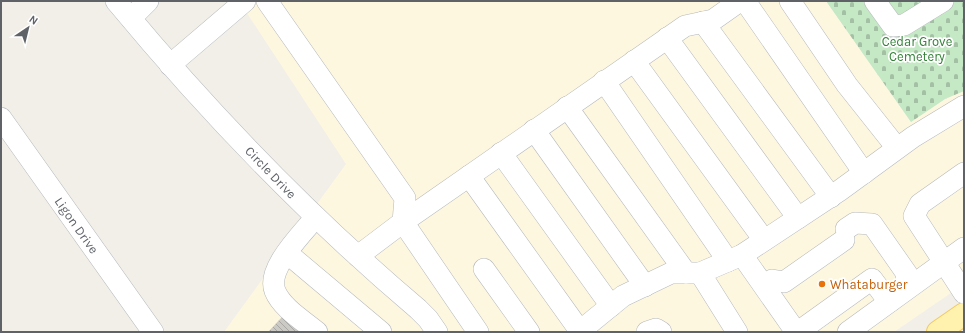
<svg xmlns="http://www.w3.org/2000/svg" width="965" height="333" font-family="Karla,sans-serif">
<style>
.commercial{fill:#fef7e0}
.cemetery{fill:url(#cemetery-stones)}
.building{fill:url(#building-back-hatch)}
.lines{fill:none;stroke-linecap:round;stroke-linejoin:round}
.minor-casing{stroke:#b5b8bc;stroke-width:22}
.major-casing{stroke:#f2c960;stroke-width:24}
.minor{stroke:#fff;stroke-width:21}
.major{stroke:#fff2af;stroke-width:22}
.food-dot{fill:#e8710a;stroke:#fff;stroke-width:1.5}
.labels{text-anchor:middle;stroke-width:3.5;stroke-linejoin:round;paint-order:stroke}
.park-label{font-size:13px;fill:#348238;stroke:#fff}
.street-label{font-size:13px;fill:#5f6368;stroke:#fff}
.food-label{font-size:13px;fill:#c56008;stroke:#fff;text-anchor:start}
</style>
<defs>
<pattern id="cemetery-stones" width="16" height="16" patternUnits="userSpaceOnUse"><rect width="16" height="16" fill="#c5e8c5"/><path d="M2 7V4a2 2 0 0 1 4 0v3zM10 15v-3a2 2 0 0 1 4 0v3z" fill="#a3c0a4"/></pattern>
<pattern id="building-back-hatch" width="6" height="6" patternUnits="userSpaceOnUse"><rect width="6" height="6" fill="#cccac5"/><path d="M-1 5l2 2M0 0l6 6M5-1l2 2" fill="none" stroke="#a9a8a4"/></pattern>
</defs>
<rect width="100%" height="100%" fill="#f1efe8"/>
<polygon class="commercial" points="239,1 826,1 911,122 945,99 964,91 964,284 894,332 224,332 346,164"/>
<polygon class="cemetery" points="826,1 964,1 964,91 945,99 911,122"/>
<polygon class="building" points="282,317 300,332 268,332"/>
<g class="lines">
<g class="minor-casing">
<g id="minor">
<path d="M116 1C208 112 308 216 418 309L428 319 437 332"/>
<polyline points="267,1 405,198 403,222"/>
<polyline points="745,1 864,173"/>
<polyline points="790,1 847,85 897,148"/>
<polyline points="875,1 893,26 904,25 943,1"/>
<polyline points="131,18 148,1"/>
<polyline points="703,22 831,197"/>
<polyline points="667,38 798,218"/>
<polyline points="634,61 764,240"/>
<polyline points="170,65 245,1"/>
<polyline points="604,81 728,261"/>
<polyline points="567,107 686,273"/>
<polyline points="1,118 153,332"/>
<polyline points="534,130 645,286"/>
<polyline points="501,153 611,306"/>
<polyline points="964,173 920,204 914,216 964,293"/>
<polyline points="469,176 580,331"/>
<path d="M315 218C302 234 266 269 275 291 282 308 304 321 317 332"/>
<polyline points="403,222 685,26 713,20 740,1"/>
<polyline points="846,229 855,223 872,224 907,274 906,280"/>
<polyline points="287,253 381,332"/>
<polyline points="742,255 796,332"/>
<polyline points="358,256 403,222 478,332"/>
<polyline points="484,269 529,332"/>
<polyline points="772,280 784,282 844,240"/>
<polyline points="579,332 623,296 671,273 697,273"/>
<polyline points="647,332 656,329 661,332"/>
<polyline points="737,332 700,273 742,255 839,191 913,137 964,106"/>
<polyline points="798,332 872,279 889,302"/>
<polyline points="848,332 964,248"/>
</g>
</g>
<g class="major-casing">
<polyline id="major" points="938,332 964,314"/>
</g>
<use href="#minor" class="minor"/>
<use href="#major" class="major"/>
</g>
<circle class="food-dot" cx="822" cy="284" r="4"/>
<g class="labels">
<g class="park-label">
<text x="917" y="46">Cedar Grove<tspan x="917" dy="15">Cemetery</tspan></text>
</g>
<g class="street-label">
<text transform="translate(271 172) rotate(46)" y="5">Circle Drive</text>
<text transform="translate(77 225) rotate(55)" y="5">Ligon Drive</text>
</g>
<g class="food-label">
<text x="830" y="289">Whataburger</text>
</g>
</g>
<rect width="965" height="333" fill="none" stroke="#5f6368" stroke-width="4"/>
<g transform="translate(28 28) rotate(35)" stroke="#ffffff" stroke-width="3" paint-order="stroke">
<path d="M0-3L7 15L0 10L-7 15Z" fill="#5f6368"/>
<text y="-6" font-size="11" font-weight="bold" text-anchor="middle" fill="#5f6368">N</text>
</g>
</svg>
